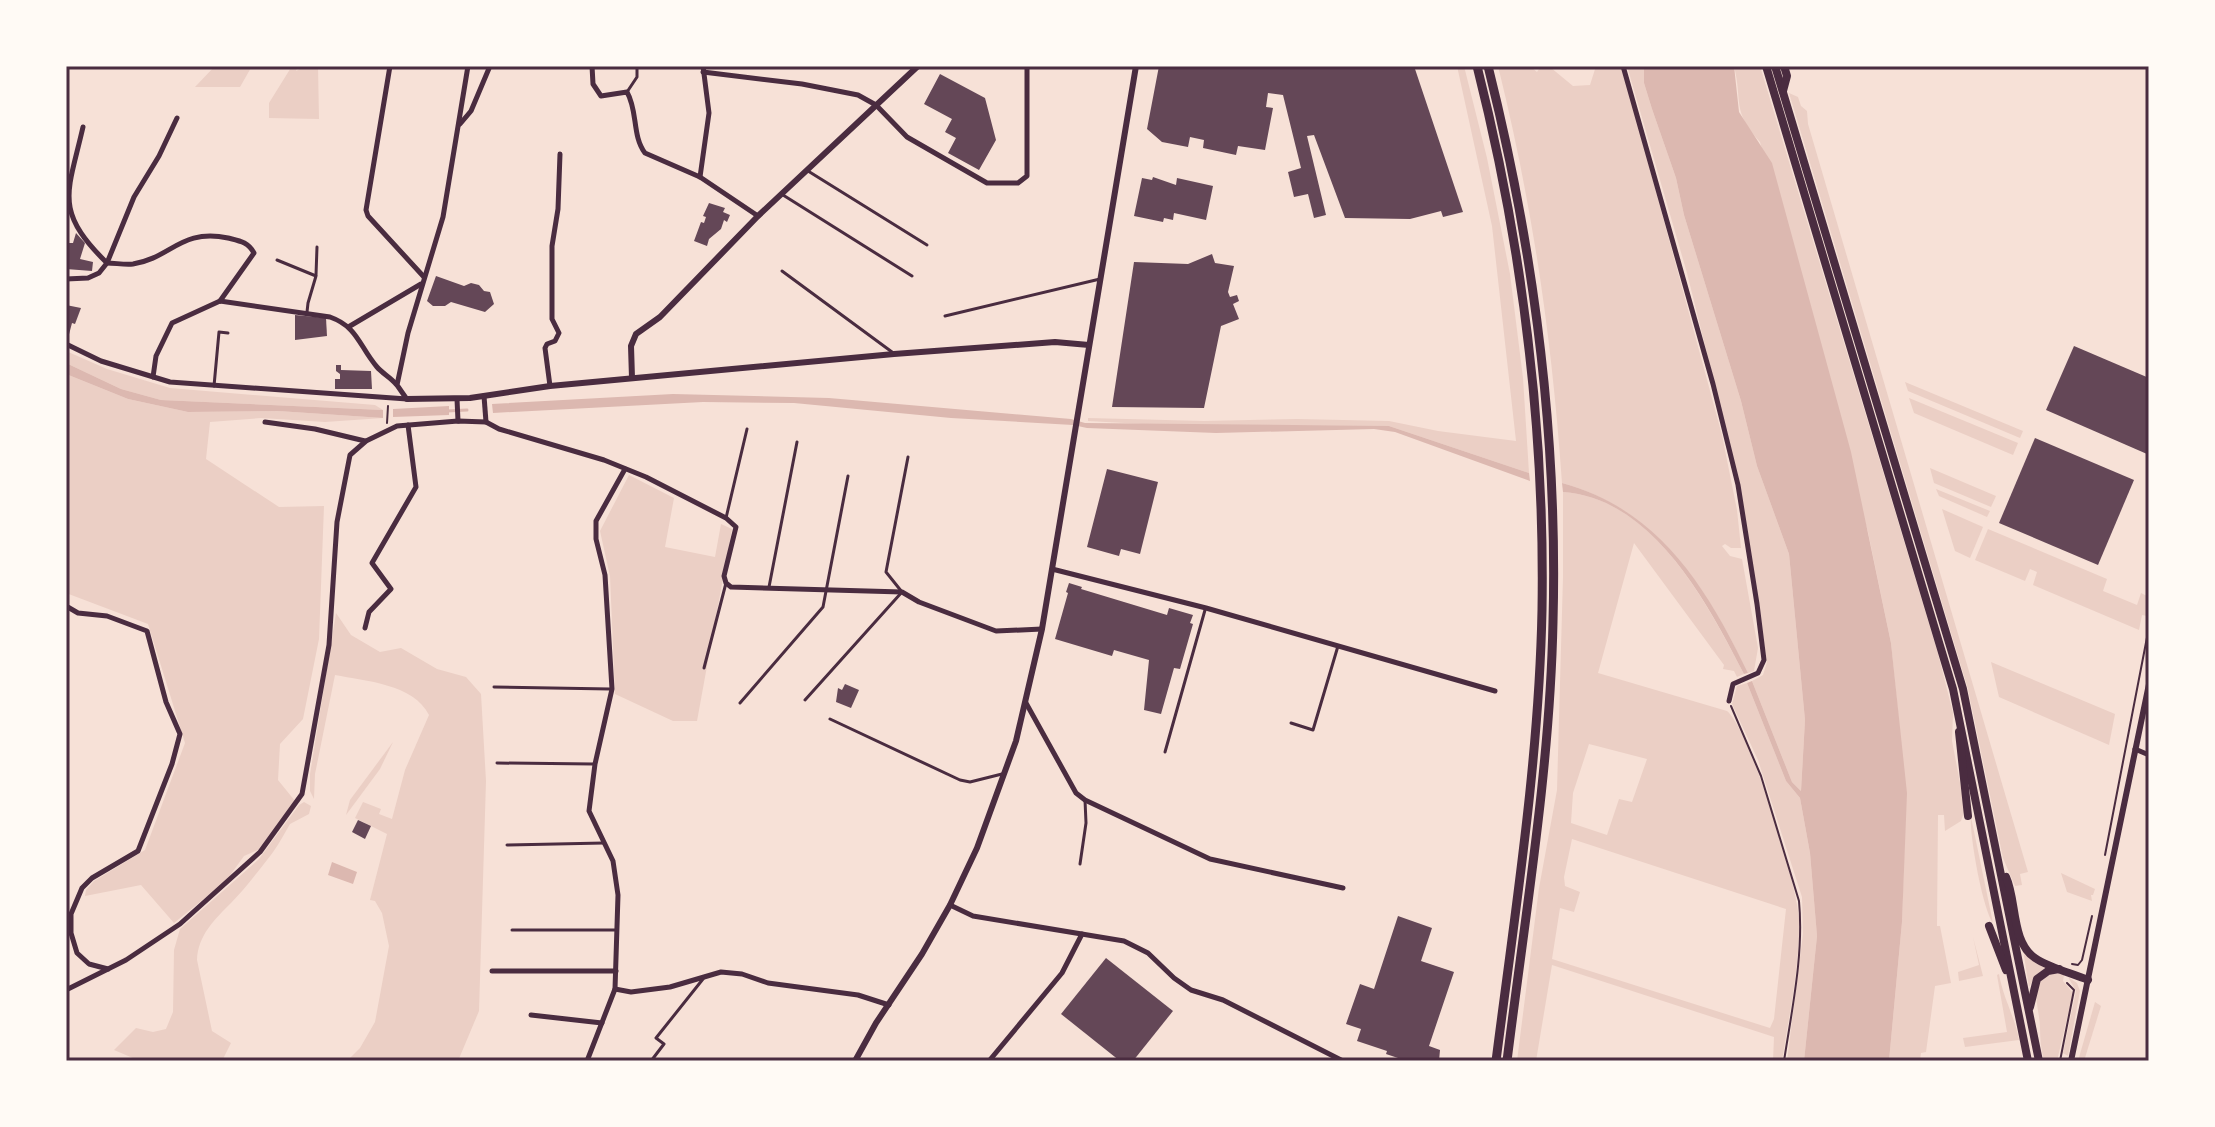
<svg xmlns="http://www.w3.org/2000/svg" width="2215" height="1127" font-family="'IBM Plex Serif',serif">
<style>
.green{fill:#ebcfc5;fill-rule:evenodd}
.water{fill:#dcb8b0}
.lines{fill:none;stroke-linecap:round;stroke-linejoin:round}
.stream{stroke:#dcb8b0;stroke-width:3}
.building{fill:#644757}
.path{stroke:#4a2c40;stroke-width:2}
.service{stroke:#4a2c40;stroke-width:3}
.minor{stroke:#4a2c40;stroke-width:5}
.tertiary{stroke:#4a2c40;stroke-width:6}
.trunk{stroke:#4a2c40;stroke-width:8}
.motorway{stroke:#4a2c40;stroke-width:9}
.neatline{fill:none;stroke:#4a2c40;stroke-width:3}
</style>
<rect width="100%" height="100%" fill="#f7e1d7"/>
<g class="green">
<polygon points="215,66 252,66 240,87 195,87"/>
<polygon points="292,66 298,66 296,71 306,66 318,66 319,119 269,118 269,103"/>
<polygon points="1457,66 1464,66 1487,158 1510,274 1523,378 1529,473 1389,426 1161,425 1088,421 1088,418 1204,421 1297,419 1389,421 1438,431 1516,441 1492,226"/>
<path d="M1498 66H1530L1537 72 1541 66 1550 67 1573 86 1590 85 1596 66H1622L1722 435 1737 510 1741 548H1731L1725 544 1722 546 1730 556 1742 559 1758 648 1754 671 1748 673C1706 588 1659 510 1562 483 1552 338 1533 208 1498 66Z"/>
<polygon points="1627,66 1644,66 1644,83 1652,109 1676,178 1684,215 1741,401 1757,466 1789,554 1805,720 1801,791 1792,782 1752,681 1763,675 1767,662 1739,482 1687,273"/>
<path d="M1734 66H1760L1937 650 1953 713 1952 741 1965 809 1961 821 1945 831 1944 815H1938L1937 926H1940L1951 983 1935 986 1926 1052 1921 1053 1920 1061H1889L1902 922 1906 793 1891 643 1868 532 1760 142C1731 110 1743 102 1734 66Z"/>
<polygon points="1789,93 1798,97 1801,106 1807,111 1808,124 2028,872 2020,874 2022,885 2015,886 2003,858 1968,689"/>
<polygon points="66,351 107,369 170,388 375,405 383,410 161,400 121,389 66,363"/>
<polygon points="66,374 128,399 188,412 278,411 383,418 325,422 261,418 210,422 206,459 279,507 324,506 319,639 303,719 280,744 278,780 295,801 258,850 244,856 226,881 174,923 141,885 85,896 86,890 94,881 145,850 185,743 148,624 66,593"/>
<polygon points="1905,382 2023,431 2020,438 1908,391"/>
<polygon points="1909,398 2018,443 2013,455 1914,413"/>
<polygon points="1930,468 1996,496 1991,507 1934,483"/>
<polygon points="629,475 674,498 665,547 715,557 721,524 732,529 697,721 673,721 615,694 610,576 600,531"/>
<polygon points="1936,489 1990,511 1987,517 1939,496"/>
<path d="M1563 492C1653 498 1707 603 1744 674L1737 677 1734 671 1723 669 1724 665 1634 543 1598 673 1727 711C1750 730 1798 886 1799 920 1800 966 1789 1015 1782 1061H1773L1774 1037 1552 965 1536 1061H1517L1539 888 1557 790 1563 577ZM1589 744 1647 759 1632 802 1619 799 1607 835 1571 823 1573 793ZM1572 839 1786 909 1774 1019 1770 1028 1552 959 1560 908 1574 912 1580 892 1565 886 1564 877Z"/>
<polygon points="1942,509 1983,527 1970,558 1955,551"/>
<polygon points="1988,529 2107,579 2103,591 2137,605 2141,593 2149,597 2147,616 2142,615 2139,630 2033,585 2037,572 2030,569 2025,581 1975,560"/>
<path d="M336 613 351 635 380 652 401 648 437 669 466 677 481 694 486 781 479 1011 458 1061H347L360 1048 375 1022 389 946 382 913 375 901 370 900 387 834 355 818 363 802 381 809 379 814 392 819 405 770 429 715C414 684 365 681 335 675L315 774 314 799 310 791V774Z"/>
<polygon points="1991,662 2115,714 2109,745 1999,697"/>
<polygon points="1747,683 1786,781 1800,798 1810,853 1817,936 1804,1061 1787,1061 1803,934 1802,897 1758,760 1732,704 1737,686"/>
<polygon points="393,742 380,769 346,815 350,800"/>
<path d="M304 802 311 806 309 814 290 824C283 836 277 848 267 860 256 874 244 890 231 903 215 919 198 935 197 960L212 1031 231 1043 222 1061H140L114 1050 136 1028 153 1032 166 1029 173 1012 174 950 180 929 259 859 299 805Z"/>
<path d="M1971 817 1993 923C1983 911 1969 834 1971 817Z"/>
<polygon points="2061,873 2095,889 2093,895 2091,895 2092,901 2067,892"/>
<polygon points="1973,937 1983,976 1959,981 1958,972 1979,965"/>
<polygon points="2023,950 2048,967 2036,975 2029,987"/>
<path d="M2059 973 2064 975 2063 981 2073 993 2057 1061H2044C2041 1049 2040 1039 2040 1028 2040 1006 2024 978 2059 973Z"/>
<path d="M1999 974C2003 998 2015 1017 2019 1040L1965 1047 1963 1038 2007 1032 1997 975Z"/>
<polygon points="2068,977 2077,983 2080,991 2068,1056 2063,1053 2076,991"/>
<polygon points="2095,1002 2101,1006 2084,1061 2078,1061"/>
</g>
<g class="water">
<polygon points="1644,66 1734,66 1739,112 1772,163 1851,452 1891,643 1907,793 1902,922 1889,1061 1804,1061 1817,936 1810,853 1800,798 1786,781 1747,683 1752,681 1792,782 1801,791 1805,720 1789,554 1757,466 1741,401 1684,215 1676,178 1652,109 1644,83"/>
<polygon points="66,363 121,389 161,400 383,410 383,418 278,411 188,412 128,399 66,374"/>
<polygon points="673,394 829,398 1071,419 1085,423 1389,426 1529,473 1530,481 1395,432 1374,429 1216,433 1087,428 1073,425 951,418 794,403 703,402 493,413 492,404"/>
<polygon points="449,406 449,415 393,417 393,409"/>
<path d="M1562 483C1659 509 1707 588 1748 673L1744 674C1708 604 1653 498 1563 492Z"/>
<polygon points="332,862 357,872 353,884 328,875"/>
</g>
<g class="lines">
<polyline class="stream" points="447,411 467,410"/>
</g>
<g class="building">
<polygon points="1159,66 1265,66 1276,68 1275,66 1414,66 1463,212 1443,217 1441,211 1410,219 1345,218 1314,135 1307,136 1326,215 1314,218 1308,194 1294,197 1288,172 1301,168 1283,95 1268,93 1266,107 1273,108 1265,150 1238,146 1236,155 1203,148 1204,140 1190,137 1188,147 1162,142 1147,129"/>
<polygon points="940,74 985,98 996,140 979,170 948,153 956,138 945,132 952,119 924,104"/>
<polygon points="1153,177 1176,185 1177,178 1213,186 1206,220 1174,213 1173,220 1164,218 1163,222 1134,216 1142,178 1152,180"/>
<polygon points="709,203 725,208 723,212 730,215 727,222 724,220 721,229 709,239 707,246 694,241 701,222 704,223 706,217 703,216"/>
<polygon points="76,233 85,243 80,259 93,262 92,271 66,269 66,243 73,243"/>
<polygon points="1212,254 1215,263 1234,266 1228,292 1230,297 1237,295 1239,301 1233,304 1239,319 1221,326 1204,408 1112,407 1134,262 1188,264"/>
<polygon points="436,276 464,286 471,283 479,285 484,291 490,292 494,304 485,312 451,302 445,306 433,306 427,301"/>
<polygon points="66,305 81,308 75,324 72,323 67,342"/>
<polygon points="295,315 326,318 327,336 295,340"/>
<polygon points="2074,346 2149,378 2147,454 2046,410"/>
<polygon points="336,365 341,365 341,370 371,371 372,389 335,389 335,379 340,379 340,374 336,371"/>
<polygon points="2035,438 2134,480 2098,565 1999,523"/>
<polygon points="1107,469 1158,482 1140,554 1121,549 1119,556 1087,547"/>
<polygon points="1069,583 1082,587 1081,589 1167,615 1169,608 1193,615 1190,623 1193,624 1180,669 1174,668 1161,714 1144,710 1149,660 1114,650 1112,656 1055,639 1068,593 1066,592"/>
<polygon points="845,684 859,690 851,708 836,702 838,688 842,690"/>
<polygon points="358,820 371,826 365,839 352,832"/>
<polygon points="1398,916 1432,928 1421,961 1454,972 1429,1046 1440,1050 1439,1061 1407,1061 1386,1054 1387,1051 1357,1041 1361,1029 1346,1024 1360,984 1374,989"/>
<polygon points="1106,958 1173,1011 1133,1061 1120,1061 1061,1014"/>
</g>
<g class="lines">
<g class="path">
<polyline points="387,423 388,406"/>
<path d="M1731 706 1761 776 1799 901C1804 953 1792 1009 1784 1061"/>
<polyline points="2105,855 2149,627"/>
<polyline points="2072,964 2078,965 2082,960 2092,916"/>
<polyline points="2060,1061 2074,990 2067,983"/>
</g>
<g class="service">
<polyline points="627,92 637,77 637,66"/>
<polyline points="808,171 927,245"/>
<polyline points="783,195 912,276"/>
<polyline points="277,260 316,276 308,303 307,312"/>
<polyline points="782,271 892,352"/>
<polyline points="316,275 317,247"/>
<polyline points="945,316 1100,279"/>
<polyline points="214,386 219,332 228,333"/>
<polyline points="726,518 747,429"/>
<polyline points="769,587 797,442"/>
<polyline points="704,668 726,583"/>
<polyline points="494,687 610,689"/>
<polyline points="805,700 902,592 886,572 908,457"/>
<polyline points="740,703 823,607 848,476"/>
<polyline points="830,719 960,780 970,782 1002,774"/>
<polyline points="1291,723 1313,730 1338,646"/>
<polyline points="1165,752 1205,610"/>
<polyline points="497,763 593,764"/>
<polyline points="507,845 604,843"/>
<polyline points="1080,864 1086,823 1085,800"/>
<polyline points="512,930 616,930"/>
<polyline points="651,1061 664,1044 656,1038 703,979"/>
</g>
<g class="minor">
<polyline points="390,66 366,210 368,216 424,277"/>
<path d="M592 66 593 84 601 96 627 92C638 111 632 136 645 153L700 177 758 216"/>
<polyline points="1623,66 1713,384 1738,485 1757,604 1764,660 1758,673 1733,684 1729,701"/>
<polyline points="703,72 802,84 858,95 876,105 907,137 987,183 1018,183 1027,176 1027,66"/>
<polyline points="460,124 471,111 490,66"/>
<path d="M83 127C68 193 53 210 107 263 115 263 125 265 133 264 171 258 181 228 228 238 240 241 248 242 254 253L220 301"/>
<polyline points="700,177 709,113 703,66"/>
<polyline points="66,279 88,278 99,273 107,263 134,197 159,156 177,118"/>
<polyline points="350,326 421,284"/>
<polyline points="66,344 101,361 170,382 407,399"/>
<path d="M153 377 156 356 172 323 220 301 330 317C358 327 359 346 377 367 382 373 390 377 396 384"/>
<polyline points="550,386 545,348 547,344 555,341 559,333 552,319 552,246 558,209 560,154"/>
<polyline points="484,396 486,422"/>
<polyline points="406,398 397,385 408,333 443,217 468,66"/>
<polyline points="457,399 458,421"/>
<polyline points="265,422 315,429 365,441"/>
<polyline points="1052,569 1206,608 1495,691"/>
<polyline points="66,606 78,613 107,616 147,631 166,702 180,734 172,764 138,851 92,878 82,888 71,914 71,933 77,953 89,964 108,969"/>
<polyline points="365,628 369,612 391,589 372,563 416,487 408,425"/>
<polyline points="1026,703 1076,793 1085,800 1210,859 1343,888"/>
<polyline points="2135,749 2149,755"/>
<polyline points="950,905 973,916 1124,941 1148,953 1174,978 1191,990 1223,1000 1343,1061"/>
<polyline points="492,971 616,971"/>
<polyline points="615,989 631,992 670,987 721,972 742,974 768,983 858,995 889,1005"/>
<polyline points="66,990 126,960 180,924 260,852 302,794 329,645 337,522 350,455 366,441 397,426 458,421 486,422 499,429 604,460 646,477 726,518 736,527 724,576 726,583 731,587 902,592 919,602 996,631 1042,629"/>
<polyline points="531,1015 602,1023"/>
<polyline points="587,1061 615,989 618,895 613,861 589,811 595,764 612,689 605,575 596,539 596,521 625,469"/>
<polyline points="989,1061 1062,973 1082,934"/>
</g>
<g class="tertiary">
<polyline points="632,378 631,346 636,334 660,317 758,216 918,66"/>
<polyline points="407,399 470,398 550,386 894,354 1055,342 1089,345"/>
<polyline points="855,1061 876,1023 922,954 950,905 977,848 1016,741 1042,629 1136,66"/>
<polyline points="2071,1061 2149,684"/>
</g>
<g class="trunk">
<polyline points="1766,66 1953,689 2028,1061"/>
<polyline points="1775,66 1963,689 2039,1061"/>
<polyline points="1783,91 1787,76 1784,66"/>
<polyline points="1959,732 1968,816"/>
<path d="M2006 877C2017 901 2011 942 2035 958 2050 968 2071 973 2088 980"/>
<polyline points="1989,926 2006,970"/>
<polyline points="2030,1007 2037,979 2048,971 2059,969"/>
</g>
<g class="motorway">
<path d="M1477 66C1522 244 1545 427 1542 610 1539 761 1515 912 1496 1061"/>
<path d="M1488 66C1534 249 1558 434 1553 622 1550 769 1525 916 1507 1061"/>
</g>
</g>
<rect width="2215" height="1127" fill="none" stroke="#fffaf5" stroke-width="136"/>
<rect x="68" y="68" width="2079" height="991" class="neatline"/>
</svg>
